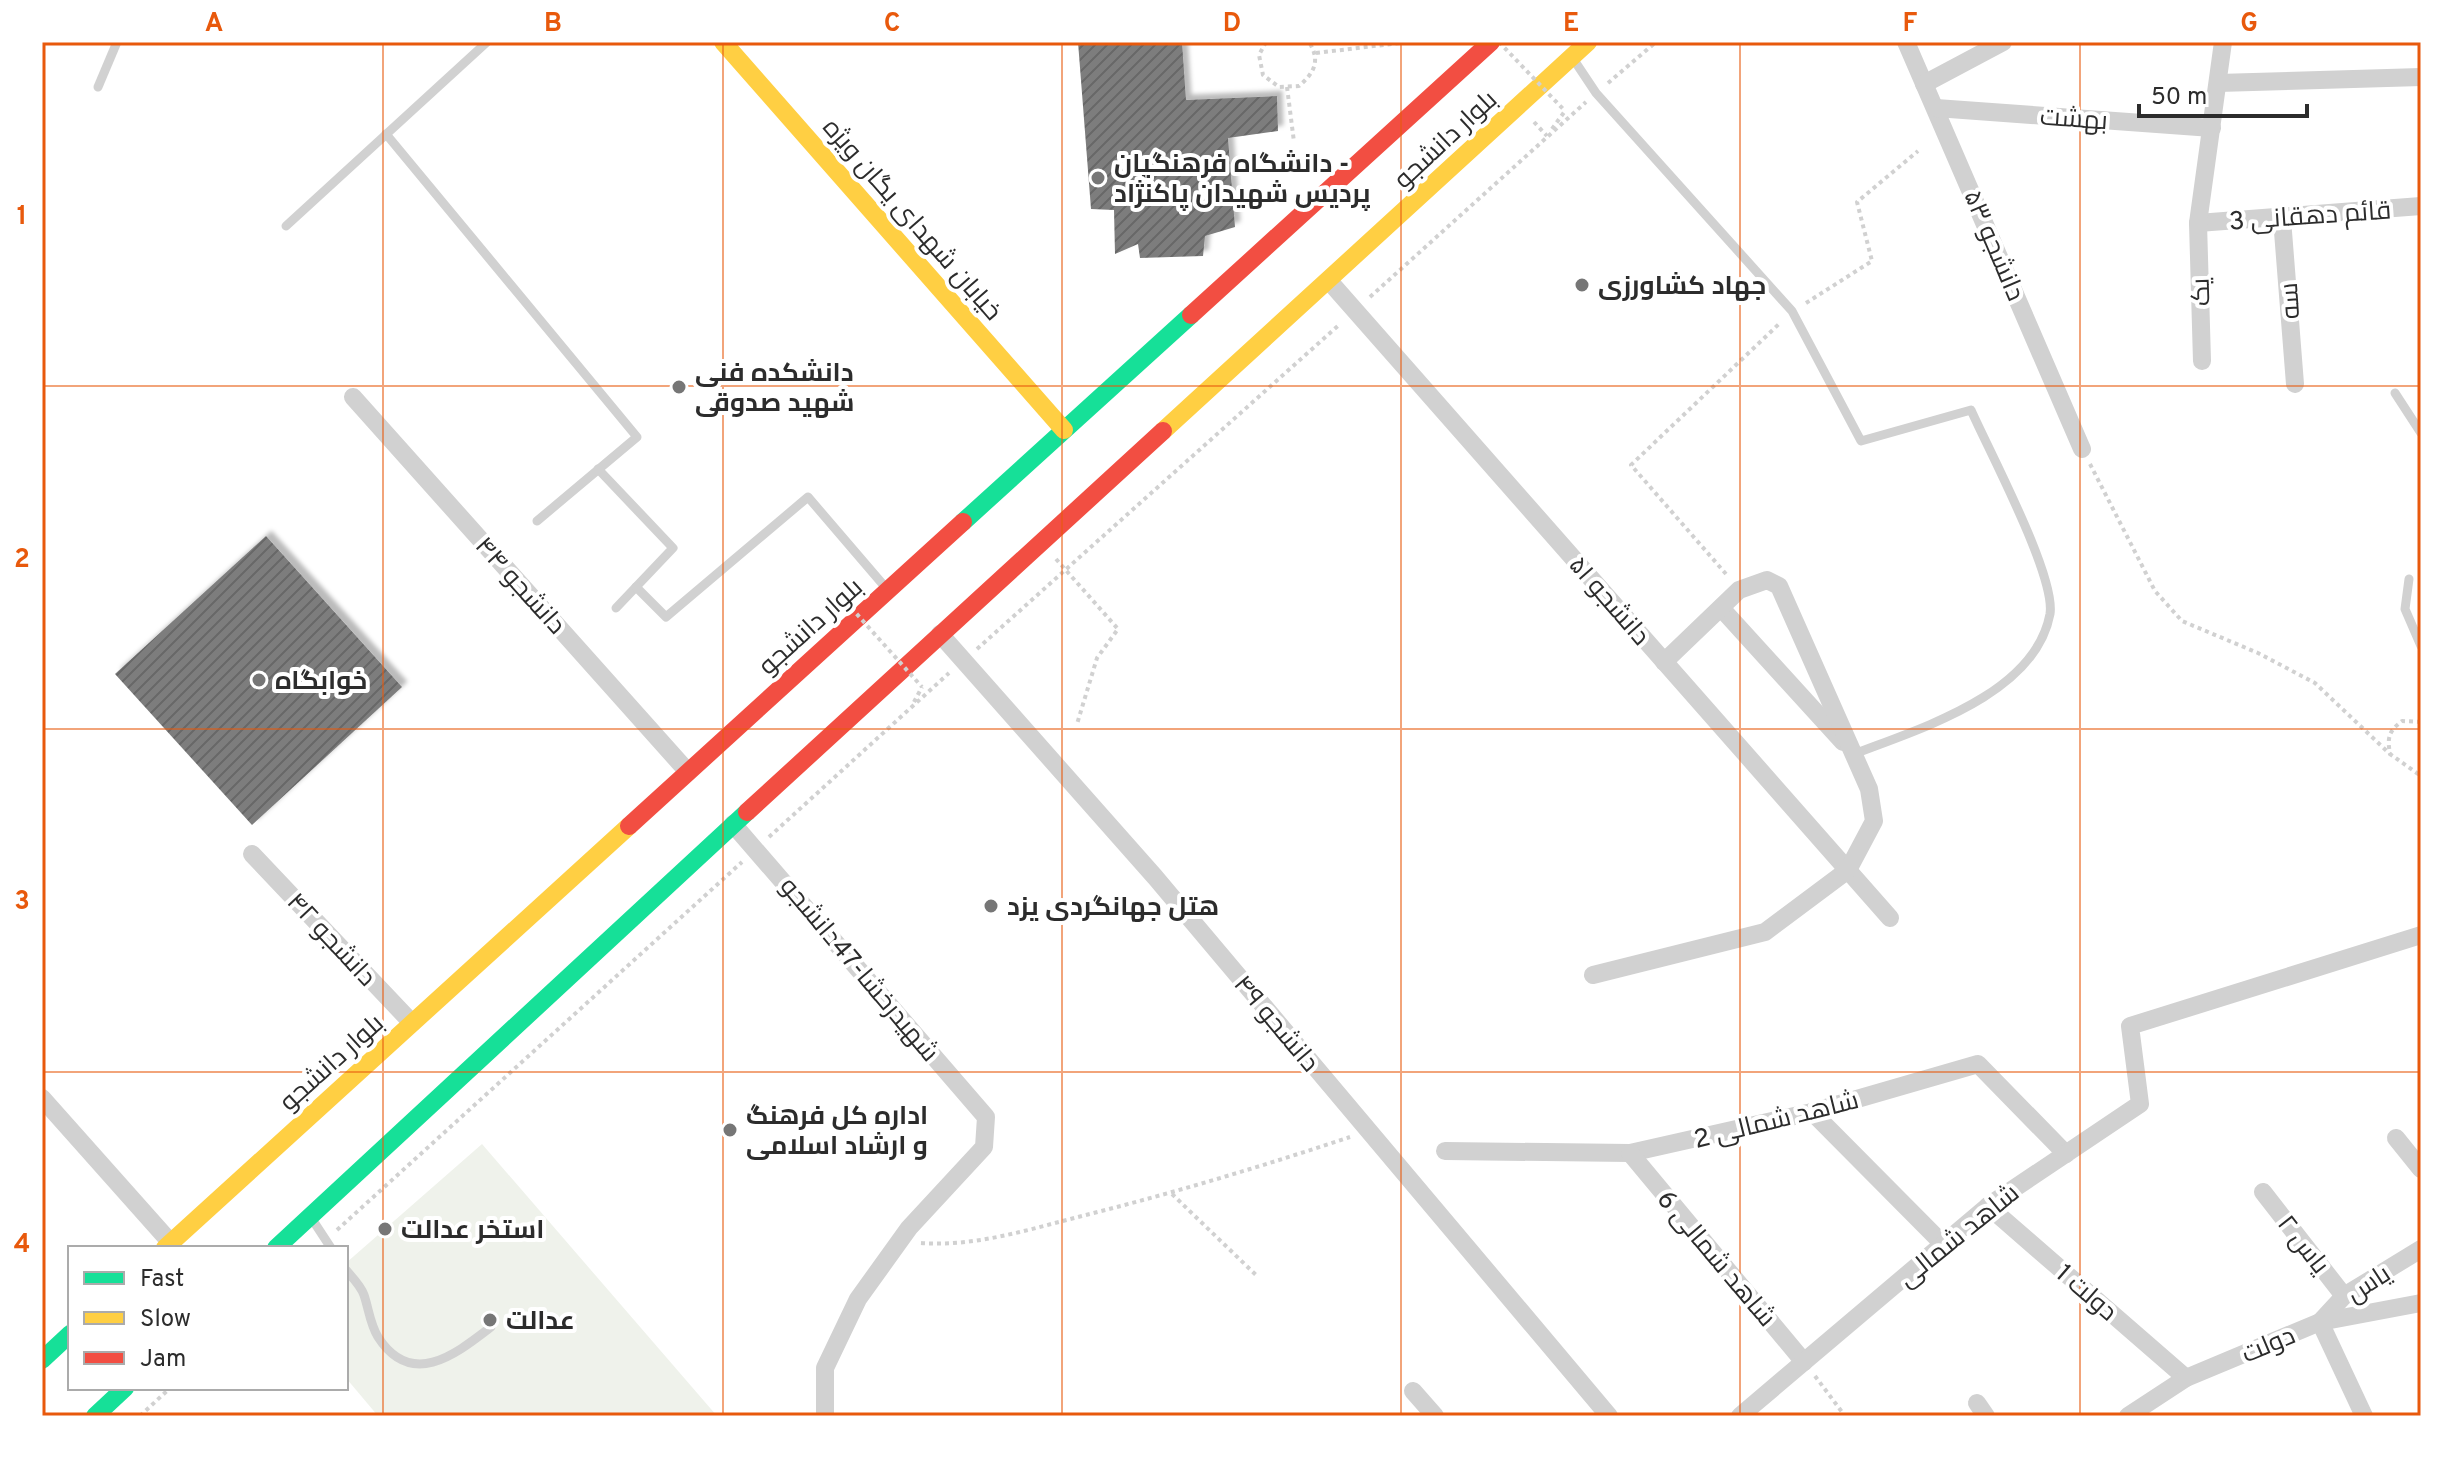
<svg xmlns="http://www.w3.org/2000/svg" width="2463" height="1458" font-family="Overpass,Cairo,sans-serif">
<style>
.pitch{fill:#eff2eb}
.building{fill:url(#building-hatch);filter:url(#shadow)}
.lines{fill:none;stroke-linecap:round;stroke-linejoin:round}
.path{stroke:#d1d1d1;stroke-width:4;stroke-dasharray:4 4;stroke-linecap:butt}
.lane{stroke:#d1d1d1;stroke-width:9}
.street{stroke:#d1d1d1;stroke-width:18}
.fast{stroke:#16e098;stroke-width:18}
.slow{stroke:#ffcf43;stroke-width:18}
.jam{stroke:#f24e42;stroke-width:18}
.path-bridge{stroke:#d1d1d1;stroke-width:4;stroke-dasharray:4 4;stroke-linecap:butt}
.grid{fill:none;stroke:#e8590c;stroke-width:2;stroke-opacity:0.55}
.poi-dot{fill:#767676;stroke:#fff;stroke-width:3}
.labels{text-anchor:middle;stroke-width:8;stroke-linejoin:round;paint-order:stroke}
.street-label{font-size:26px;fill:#2c2c2c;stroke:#fff}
.poi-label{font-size:26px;font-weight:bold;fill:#2c2c2c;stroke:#fff;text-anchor:start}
.neatline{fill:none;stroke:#e8590c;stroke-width:3}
.grid-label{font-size:26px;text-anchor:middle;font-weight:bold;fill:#e8590c}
</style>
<defs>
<pattern id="building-hatch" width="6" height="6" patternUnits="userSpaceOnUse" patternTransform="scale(2)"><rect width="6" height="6" fill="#7d7d7d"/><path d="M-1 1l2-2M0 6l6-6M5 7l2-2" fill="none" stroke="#676767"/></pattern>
<filter id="shadow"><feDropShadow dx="5.5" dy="-5.5" stdDeviation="2" flood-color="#0004"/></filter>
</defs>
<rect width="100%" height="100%" fill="#fff"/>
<polygon class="pitch" points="482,1144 717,1416 378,1416 346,1378 346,1263"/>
<g class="building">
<polygon points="1078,42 1182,42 1186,100 1277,96 1278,131 1228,138 1235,227 1205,236 1203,256 1140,258 1138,244 1115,254 1114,210 1091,209"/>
<polygon points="266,536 402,687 252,825 115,674"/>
</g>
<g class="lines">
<g class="path">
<path d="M1266 42 1259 55 1263 75 1279 87 1299 86C1314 73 1321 61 1309 42"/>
<polyline points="1316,53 1408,42"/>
<polyline points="1608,83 1656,42"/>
<polyline points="1287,87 1294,142"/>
<polyline points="1534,122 1547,136"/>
<polyline points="1552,129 1565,111"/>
<polyline points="1370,297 1586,102"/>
<polyline points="1806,303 1872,261 1857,202 1918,151"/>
<polyline points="2090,464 2155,591 2182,621 2258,653 2315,683 2390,754"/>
<polyline points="1056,559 1118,629 1097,658 1077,724"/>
<polyline points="1726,574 1631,465 1780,323"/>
<polyline points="977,649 1340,324"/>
<polyline points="914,702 922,687"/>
<path d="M2421 722 2402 721C2389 731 2387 737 2390 754L2421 776"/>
<polyline points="769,837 949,673"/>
<polyline points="1172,1194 1256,1275"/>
<polyline points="337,1230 742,862"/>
<path d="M921 1243C974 1247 1027 1230 1078 1217 1170 1194 1260 1167 1350 1137"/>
<polyline points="1815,1376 1845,1416"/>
<polyline points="140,1416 170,1388"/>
</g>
<g class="lane">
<path d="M1574 60 1596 93 1792 311 1861 441 1971 410C1989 451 2056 576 2050 614 2035 695 1918 729 1854 754"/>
<polyline points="98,87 117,42"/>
<polyline points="386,134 637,437 537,521"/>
<polyline points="286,226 487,42"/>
<polyline points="2395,393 2421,433"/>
<polyline points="598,469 673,548 616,608"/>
<polyline points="2409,579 2405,609 2421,646"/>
<polyline points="636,587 666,617 808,497 886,588"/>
<polyline points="312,1219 331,1248"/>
<path d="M346 1270C352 1277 361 1286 364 1295 369 1310 370 1324 378 1337 412 1390 457 1353 491 1327"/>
</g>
<g class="street">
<polyline points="1906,42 2082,449"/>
<polyline points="2218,83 2421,77"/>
<polyline points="1924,84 2003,42"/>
<polyline points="1936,108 2212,128"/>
<polyline points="2282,219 2295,384"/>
<polyline points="2198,223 2421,206"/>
<polyline points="1330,282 1890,918"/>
<polyline points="2202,361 2198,223 2223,42"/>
<polyline points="353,397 688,772"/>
<polyline points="1721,608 1843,742"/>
<polyline points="940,634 1155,877 1609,1416"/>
<polyline points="733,824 986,1117 984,1147 909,1228 858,1299 825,1368 825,1416"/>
<polyline points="252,854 412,1023"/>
<polyline points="1593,975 1765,932 1848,870 1874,821 1869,789 1779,586 1767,580 1739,590 1664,662"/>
<polyline points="42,1098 171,1243"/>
<polyline points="1812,1112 1943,1244"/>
<polyline points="2396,1138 2421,1169"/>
<polyline points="1445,1151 1630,1153 1812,1112 1978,1064 2066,1154"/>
<polyline points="1630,1153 1804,1362"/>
<polyline points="2263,1192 2344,1296"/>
<polyline points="1988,1206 2186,1378"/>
<polyline points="1413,1391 1435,1416"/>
<polyline points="1977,1403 1986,1416"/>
<polyline points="1740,1416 1988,1206 2140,1104 2130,1026 2421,935"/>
<polyline points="2128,1416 2186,1378 2320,1322 2421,1303"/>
<polyline points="2364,1416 2320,1322 2344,1296 2421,1249"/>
</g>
<g class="fast">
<polyline points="963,522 1191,315"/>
<polyline points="276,1248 747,812"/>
<polyline points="42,1360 70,1334"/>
<polyline points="95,1416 125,1388"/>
</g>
<g class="slow">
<polyline points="723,42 1064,430"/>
<polyline points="1163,431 1588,42"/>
<polyline points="165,1248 629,826"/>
</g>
<g class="jam">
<polyline points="1191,315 1491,42"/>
<polyline points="747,812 1163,431"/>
<polyline points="629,826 963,522"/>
</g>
<g class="path-bridge">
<polyline points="1499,42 1565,111"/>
<polyline points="846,602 922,687"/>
</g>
</g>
<path class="grid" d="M383 42V1416M723 42V1416M1062 42V1416M1401 42V1416M1740 42V1416M2080 42V1416M42 386H2421M42 729H2421M42 1072H2421"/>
<g class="poi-dot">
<circle cx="1098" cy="178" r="8"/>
<circle cx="1582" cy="285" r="8"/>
<circle cx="679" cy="387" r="8"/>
<circle cx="259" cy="680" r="8"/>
<circle cx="991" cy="906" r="8"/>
<circle cx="730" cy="1130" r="8"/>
<circle cx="385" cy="1229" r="8"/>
<circle cx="490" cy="1320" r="8"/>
</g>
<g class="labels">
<g class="street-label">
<text transform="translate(2074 118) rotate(4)" y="9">بهشت</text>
<text transform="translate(1445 139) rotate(-43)" y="9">بلوار دانشجو</text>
<text transform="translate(2310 215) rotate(-4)" y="9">قائم دهقانی 3</text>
<text transform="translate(913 219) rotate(49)" y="9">خیابان شهدای یگان ویژه</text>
<text transform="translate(1995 245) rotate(67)" y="9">دانشجو ۵۳</text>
<text transform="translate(2200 292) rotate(-92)" y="9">یک</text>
<text transform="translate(2289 301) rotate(-94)" y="9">سه</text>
<text transform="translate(521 585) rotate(48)" y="9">دانشجو ۴۴</text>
<text transform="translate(1610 600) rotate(49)" y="9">دانشجو ۵۱</text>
<text transform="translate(810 626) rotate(-42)" y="9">بلوار دانشجو</text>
<text transform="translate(332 939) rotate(47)" y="9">دانشجو ۴۲</text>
<text transform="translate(860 969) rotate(50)" y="9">شهیدرخشا-47دانشجو</text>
<text transform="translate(1277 1023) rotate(50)" y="9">دانشجو ۴۹</text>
<text transform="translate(331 1062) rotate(-42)" y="9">بلوار دانشجو</text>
<text transform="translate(1776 1119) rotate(-14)" y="9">شاهد شمالی 2</text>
<text transform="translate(1958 1235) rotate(-39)" y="9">شاهد شمالی</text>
<text transform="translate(2304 1244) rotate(52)" y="9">یاس ۲</text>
<text transform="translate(1717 1258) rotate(50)" y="9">شاهد شمالی 6</text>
<text transform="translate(2368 1283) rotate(-33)" y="9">یاس</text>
<text transform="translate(2087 1292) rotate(41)" y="9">دولت 1</text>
<text transform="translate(2268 1344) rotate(-23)" y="9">دولت</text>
</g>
<g class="poi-label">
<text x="1114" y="172">دانشگاه فرهنگیان -<tspan x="1114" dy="30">پردیس شهیدان پاکنژاد</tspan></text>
<text x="1598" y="294">جهاد کشاورزی</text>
<text x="695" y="381">دانشکده فنی<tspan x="695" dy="30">شهید صدوقی</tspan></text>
<text x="275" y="689">خوابگاه</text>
<text x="1007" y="915">هتل جهانگردی یزد</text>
<text x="746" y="1124">اداره کل فرهنگ<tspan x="746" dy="30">و ارشاد اسلامی</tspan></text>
<text x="401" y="1238">استخر عدالت</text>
<text x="506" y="1329">عدالت</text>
</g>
</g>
<rect width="2463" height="1458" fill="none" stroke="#ffffff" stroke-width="88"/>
<rect x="68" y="1246" width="280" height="144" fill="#ffffff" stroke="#ababab" stroke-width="2"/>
<rect x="84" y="1272" width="40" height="12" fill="#16e098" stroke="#ababab" stroke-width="2"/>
<text x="140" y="1286" font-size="24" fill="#2c2c2c">Fast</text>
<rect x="84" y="1312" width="40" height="12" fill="#ffcf43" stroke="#ababab" stroke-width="2"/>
<text x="140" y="1326" font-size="24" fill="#2c2c2c">Slow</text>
<rect x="84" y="1352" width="40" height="12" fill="#f24e42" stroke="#ababab" stroke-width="2"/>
<text x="140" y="1366" font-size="24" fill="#2c2c2c">Jam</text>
<path d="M2139 104v12h168v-12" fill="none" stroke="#2c2c2c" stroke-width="4"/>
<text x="2151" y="104" font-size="24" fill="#2c2c2c" stroke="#ffffff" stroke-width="6" paint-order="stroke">50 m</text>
<rect x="44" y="44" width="2375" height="1370" class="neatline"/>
<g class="grid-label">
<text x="214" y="31">A</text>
<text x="553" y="31">B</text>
<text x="892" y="31">C</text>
<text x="1232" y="31">D</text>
<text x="1571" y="31">E</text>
<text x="1910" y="31">F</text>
<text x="2249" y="31">G</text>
<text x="22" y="224">1</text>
<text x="22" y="567">2</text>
<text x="22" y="909">3</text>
<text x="22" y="1252">4</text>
</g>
</svg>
